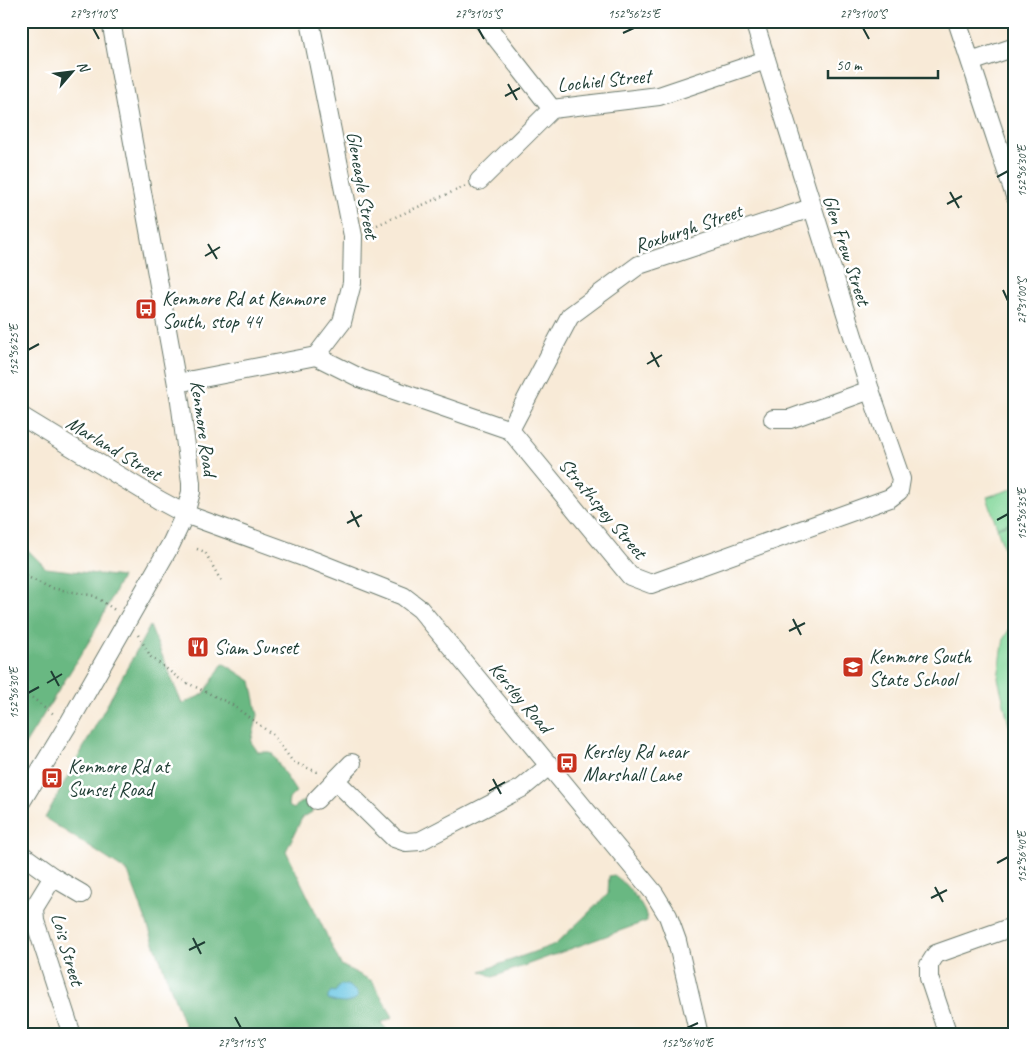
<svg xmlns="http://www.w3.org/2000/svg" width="1036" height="1056" font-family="Caveat,sans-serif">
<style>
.green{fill:#82d79a;stroke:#508a67}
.forest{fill:#69b882;stroke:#447a5b}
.water{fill:#65c4e3;stroke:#42808c}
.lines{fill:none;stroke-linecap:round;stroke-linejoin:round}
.minor-casing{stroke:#6b7a6d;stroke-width:20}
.path{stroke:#6b7a6d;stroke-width:2.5;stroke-dasharray:1 4;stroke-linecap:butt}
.minor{stroke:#fff;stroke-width:18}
.ticks{fill:none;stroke:#1f3d34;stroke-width:2}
.labels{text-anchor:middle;stroke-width:5;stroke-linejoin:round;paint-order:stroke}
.street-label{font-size:20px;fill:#1f3d34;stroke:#fff}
.poi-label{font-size:20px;fill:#1f3d34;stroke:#fff;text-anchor:start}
.neatline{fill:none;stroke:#1f3d34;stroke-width:2}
.ticks-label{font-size:12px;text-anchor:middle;fill:#1f3d34}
</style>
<rect width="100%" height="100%" fill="#fff"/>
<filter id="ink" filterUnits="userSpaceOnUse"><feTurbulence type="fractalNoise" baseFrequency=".02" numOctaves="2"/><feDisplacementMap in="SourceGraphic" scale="10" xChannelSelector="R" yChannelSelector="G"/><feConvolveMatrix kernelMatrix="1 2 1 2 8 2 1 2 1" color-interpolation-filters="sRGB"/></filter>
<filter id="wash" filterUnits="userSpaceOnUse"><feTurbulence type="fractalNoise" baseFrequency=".0096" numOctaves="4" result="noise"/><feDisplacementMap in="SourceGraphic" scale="20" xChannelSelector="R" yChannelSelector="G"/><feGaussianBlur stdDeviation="1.12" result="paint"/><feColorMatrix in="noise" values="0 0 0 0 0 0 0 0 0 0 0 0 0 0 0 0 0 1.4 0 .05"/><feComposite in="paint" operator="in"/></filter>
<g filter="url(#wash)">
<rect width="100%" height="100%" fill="#f8ead7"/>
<g class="green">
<polygon points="1015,488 1015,521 997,527 987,497"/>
<polygon points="1015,522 1015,555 1007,558 997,528"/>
<polygon points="1015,620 1015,736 1009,725 998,678 1004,638"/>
</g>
<g class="forest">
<polygon points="21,543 46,568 122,577 93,635 21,751"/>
<polygon points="150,626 182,704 204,694 223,663 251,681 258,715 251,742 258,752 271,752 296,792 289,799 288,806 294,809 299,803 306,801 312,805 312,812 302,818 286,851 341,965 372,981 393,1017 381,1023 392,1035 188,1035 128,872 45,818"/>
<path d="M614 875C624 881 648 909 647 921L493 977 481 971 556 944 608 894 609 876Z"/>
</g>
<path class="water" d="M340 985H347L357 992 358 997C348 1006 339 1003 328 1000V996L331 991 335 992Z"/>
</g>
<g filter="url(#ink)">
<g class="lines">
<g class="minor-casing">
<g id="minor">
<polyline points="483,21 552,109 659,96 766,60"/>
<polyline points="957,21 1015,196"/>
<polyline points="971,62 1015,47"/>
<polyline points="479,181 552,109"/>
<polyline points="316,356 362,379 510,430 630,576 651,584 890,498 899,491 901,479 870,390 754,21"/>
<polyline points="177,383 316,356 342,322 352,283 353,236 310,21"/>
<polyline points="21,416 159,500 185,514 317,562 403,596 420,609 654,893 668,916 677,941 699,1035"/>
<polyline points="773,419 790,419 870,390"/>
<polyline points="510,430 570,316 597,296 639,265 811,208"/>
<polyline points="335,780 394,838 406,842 420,841 522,788 550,765"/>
<polyline points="316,800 352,763"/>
<polyline points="21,802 69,723 171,544 185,514 191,492 191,483 180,401 111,21"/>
<polyline points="21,854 53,877 82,894"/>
<polyline points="53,877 34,908 35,921 72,1035"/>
<polyline points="948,1035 929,978 929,965 936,954 1015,926"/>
</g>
</g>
<g class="path">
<polyline points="368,229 466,186"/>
<polyline points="197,549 205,552 221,581"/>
<polyline points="21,574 51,588 95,596 116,611"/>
<polyline points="138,635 151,657 181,680 231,704 273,735 293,762 320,773"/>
<polyline points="21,681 30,696 55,715"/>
</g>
<use href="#minor" class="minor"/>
</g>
</g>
<path class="ticks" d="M93 28 99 39M478 28 484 39M863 28 869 39M623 33 634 28M508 84 517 100M505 96 520 88M997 177 1008 171M950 192 959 208M947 204 962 196M208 244 217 259M205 256 220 247M1003 290 1008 301M28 350 39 344M651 352 659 367M647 364 662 355M351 511 359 527M997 520 1008 514M347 523 362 515M793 619 801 635M789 631 805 623M51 671 59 686M47 683 62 674M28 693 39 687M493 779 501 794M489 791 505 782M997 863 1008 857M935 887 943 902M931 898 947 890M193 938 201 954M189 950 205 942M235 1017 241 1028M687 1028 698 1023"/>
<defs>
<g id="bus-square" transform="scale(1.125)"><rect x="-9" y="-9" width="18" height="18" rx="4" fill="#c8321e" stroke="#fff"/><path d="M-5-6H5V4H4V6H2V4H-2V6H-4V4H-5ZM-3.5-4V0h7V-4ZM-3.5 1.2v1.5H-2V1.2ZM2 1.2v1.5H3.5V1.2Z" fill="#fff"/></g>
<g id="restaurant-square" transform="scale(1.125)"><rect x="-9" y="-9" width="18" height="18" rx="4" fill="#c8321e" stroke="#fff"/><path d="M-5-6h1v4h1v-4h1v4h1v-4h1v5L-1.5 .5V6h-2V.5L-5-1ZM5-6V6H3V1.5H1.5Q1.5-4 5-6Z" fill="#fff"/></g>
<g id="school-square" transform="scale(1.125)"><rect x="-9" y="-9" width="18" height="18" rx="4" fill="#c8321e" stroke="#fff"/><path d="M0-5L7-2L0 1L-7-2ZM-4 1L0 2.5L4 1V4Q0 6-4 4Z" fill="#fff"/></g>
</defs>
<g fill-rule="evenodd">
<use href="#bus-square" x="146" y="309"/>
<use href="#restaurant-square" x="198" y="647"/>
<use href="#school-square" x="853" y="667"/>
<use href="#bus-square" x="567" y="763"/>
<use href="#bus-square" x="52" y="778"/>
</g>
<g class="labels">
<g class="street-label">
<text transform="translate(604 80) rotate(-6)" y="7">Lochiel Street</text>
<text transform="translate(363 185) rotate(80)" y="7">Gleneagle Street</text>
<text transform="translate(688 228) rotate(-19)" y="7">Roxburgh Street</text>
<text transform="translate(847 250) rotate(72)" y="7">Glen Frew Street</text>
<text transform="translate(204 428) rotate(82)" y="7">Kenmore Road</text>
<text transform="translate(114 448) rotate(31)" y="7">Marland Street</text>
<text transform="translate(603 508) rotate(50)" y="7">Strathspey Street</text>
<text transform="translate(521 697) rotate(50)" y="7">Kersley Road</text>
<text transform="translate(68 949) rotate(74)" y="7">Lois Street</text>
</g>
<g class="poi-label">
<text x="162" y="305">Kenmore Rd at Kenmore<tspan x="162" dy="23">South, stop 44</tspan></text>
<text x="214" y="654">Siam Sunset</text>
<text x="869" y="663">Kenmore South<tspan x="869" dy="23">State School</tspan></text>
<text x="583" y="758">Kersley Rd near<tspan x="583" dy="23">Marshall Lane</tspan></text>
<text x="68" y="773">Kenmore Rd at<tspan x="68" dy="23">Sunset Road</tspan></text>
</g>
</g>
<rect width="1036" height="1056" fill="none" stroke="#fff" stroke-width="55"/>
<g transform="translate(72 72) rotate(62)" stroke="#ffffff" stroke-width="4" paint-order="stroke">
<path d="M0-4L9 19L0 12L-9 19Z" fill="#1f3d34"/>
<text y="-8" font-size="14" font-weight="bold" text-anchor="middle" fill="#1f3d34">N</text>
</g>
<path d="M828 70v8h110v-8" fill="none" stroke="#1f3d34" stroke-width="2.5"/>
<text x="836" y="70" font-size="15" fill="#1f3d34" stroke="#ffffff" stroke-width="4" paint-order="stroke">50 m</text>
<rect x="28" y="28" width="980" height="1000" class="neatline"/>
<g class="ticks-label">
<text x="93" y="18">27°31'10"S</text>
<text x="478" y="18">27°31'05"S</text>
<text x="634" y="18">152°56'25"E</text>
<text x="863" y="18">27°31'00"S</text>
<text transform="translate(1022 171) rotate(-90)" y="4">152°56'30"E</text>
<text transform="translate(1022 301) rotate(-90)" y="4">27°31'00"S</text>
<text transform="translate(14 350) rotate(-90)" y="4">152°56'25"E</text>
<text transform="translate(1022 514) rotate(-90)" y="4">152°56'35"E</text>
<text transform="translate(14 693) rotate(-90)" y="4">152°56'30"E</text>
<text transform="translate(1022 857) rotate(-90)" y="4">152°56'40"E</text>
<text x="241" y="1047">27°31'15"S</text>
<text x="687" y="1047">152°56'40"E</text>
</g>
</svg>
